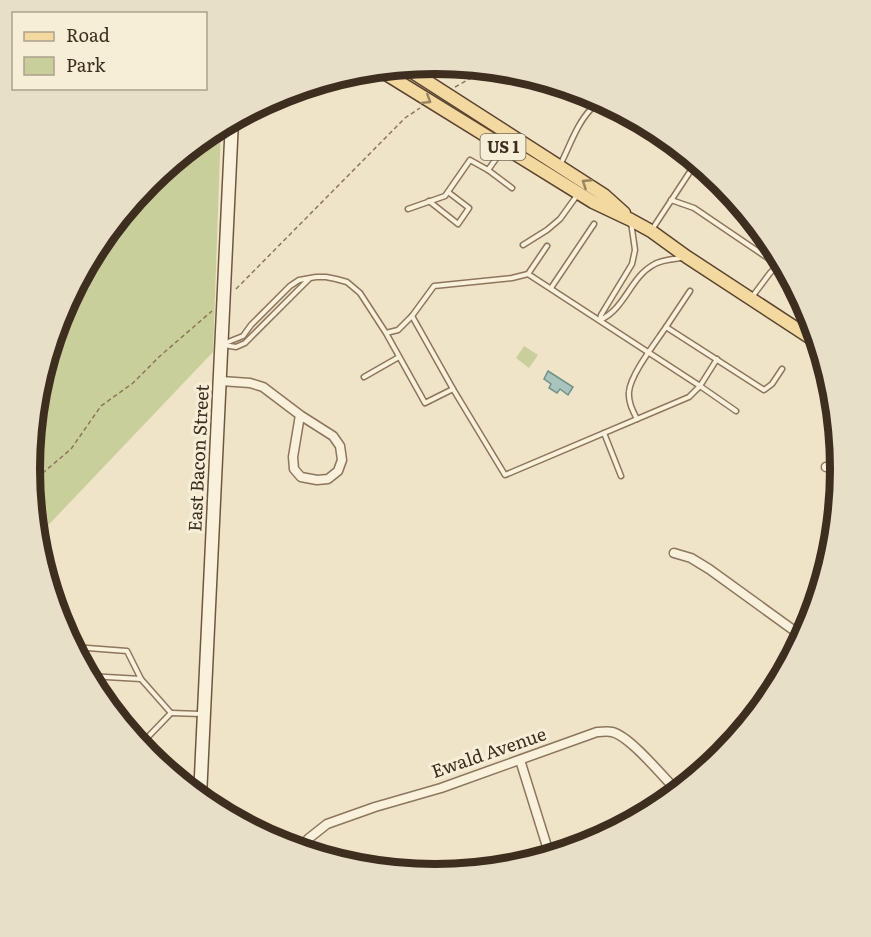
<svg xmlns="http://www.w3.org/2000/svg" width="871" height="937" font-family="Literata,serif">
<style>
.green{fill:#c9cf9b}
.water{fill:#a9c4bc;stroke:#6f938a;stroke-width:1.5}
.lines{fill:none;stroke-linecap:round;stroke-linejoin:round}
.lane-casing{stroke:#8d765c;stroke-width:7}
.street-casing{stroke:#8d765c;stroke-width:11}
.secondary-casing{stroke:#6f573f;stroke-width:15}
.primary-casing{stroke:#5b4430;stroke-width:15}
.path{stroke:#8d765c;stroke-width:1.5;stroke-dasharray:4.5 3;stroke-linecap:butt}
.lane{stroke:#faf1dc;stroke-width:4}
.street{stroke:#faf1dc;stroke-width:8}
.secondary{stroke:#faf1dc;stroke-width:12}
.primary{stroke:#f3d9a0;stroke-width:12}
.oneway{stroke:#988460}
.labels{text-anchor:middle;stroke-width:6;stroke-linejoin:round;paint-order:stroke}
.shield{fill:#f7eed8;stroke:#756857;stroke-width:1.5}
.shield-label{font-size:16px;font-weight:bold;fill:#3d2e20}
.street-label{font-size:18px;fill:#3d2e20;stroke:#f7eed8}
.rim{fill:none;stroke:#3d2e20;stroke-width:8}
</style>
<rect width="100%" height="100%" fill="#f0e4c8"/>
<g class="green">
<polygon points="221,126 213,352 37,537 30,468 38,389 61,313 99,243 149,182 210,131"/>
<polygon points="524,346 538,355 529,368 516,358"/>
</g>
<polygon class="water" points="548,371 573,387 568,395 560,389 557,393 549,388 551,384 544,379"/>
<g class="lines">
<g class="lane-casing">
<g id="lane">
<polyline points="503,149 488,170 512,188"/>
<path d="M560 165C570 146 576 125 591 109"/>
<polyline points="671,200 694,208 778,265"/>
<polyline points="429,201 458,224 469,208 448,192"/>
<polyline points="408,209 445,196 470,160 488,170"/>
<polyline points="653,228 697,161"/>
<polyline points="523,245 547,230 560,219 578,194"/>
<polyline points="528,274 547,246"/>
<polyline points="551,288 594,224"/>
<polyline points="752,297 770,273 782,261"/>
<polyline points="412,316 453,389"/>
<path d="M600 320C625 309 630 278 653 265 660 260 672 259 681 258"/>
<polyline points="600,320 601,315 632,264 635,250 631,222"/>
<polyline points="666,327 690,291"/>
<polyline points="223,344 243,336 251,325 290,286 299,280 316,277 326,277 336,279 347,282 360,293 386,333 425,403 453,389 505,475 689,397 700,386 528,274 512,278 434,286 412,316 398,330 386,333"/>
<polyline points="224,345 236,347 245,343 309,279"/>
<polyline points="717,359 700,386 736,411"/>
<polyline points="364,377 399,357"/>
<path d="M637 419C633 411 628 402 629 392 630 375 656 342 666 327L764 390 772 384 782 369"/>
<polyline points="604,433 621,476"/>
<polyline points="74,647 127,651 141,679 89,676"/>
<polyline points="171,713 201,714"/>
<polyline points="135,738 146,739 171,713 141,679"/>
</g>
</g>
<g class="street-casing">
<g id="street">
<polyline points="221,381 250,383 263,387 300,415 333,436 340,446 342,460 338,471 328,479 317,480 301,477 294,469 293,457 300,415"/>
<polyline points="826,467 841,468"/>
<polyline points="674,553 691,558 709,569 803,637"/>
<polyline points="520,760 550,856"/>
<path d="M303 850 308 839 327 824 375 807 441 788 597 732C602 732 607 731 612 732 630 736 663 777 678 792"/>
<polyline points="499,868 548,850"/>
</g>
</g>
<g class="secondary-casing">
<polyline id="secondary" points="200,797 232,120"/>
</g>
<g class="primary-casing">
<g id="primary">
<polyline points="403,66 604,195 624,213"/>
<polyline points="378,69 593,202 631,220 651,231 687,257 820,344"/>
</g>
</g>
<g class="path">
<polyline points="455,87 489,68"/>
<polyline points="236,289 405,118 420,108"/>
<polyline points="31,483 71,449 101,406 133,383 160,356 212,311"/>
</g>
<use href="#lane" class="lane"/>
<use href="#street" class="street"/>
<use href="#secondary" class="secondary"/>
<use href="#primary" class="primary"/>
</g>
<defs><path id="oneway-chevron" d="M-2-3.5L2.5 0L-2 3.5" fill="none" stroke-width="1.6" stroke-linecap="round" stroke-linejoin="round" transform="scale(1.5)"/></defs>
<g class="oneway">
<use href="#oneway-chevron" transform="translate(427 100) rotate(32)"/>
<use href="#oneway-chevron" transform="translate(586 183) rotate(-147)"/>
</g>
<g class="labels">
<rect class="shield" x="480.5" y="134" width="45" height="26" rx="4.5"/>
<g class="shield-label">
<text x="503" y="153">US 1</text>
</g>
<g class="street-label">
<text transform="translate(199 458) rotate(-87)" y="6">East Bacon Street</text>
<text transform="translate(489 753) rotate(-19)" y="6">Ewald Avenue</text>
</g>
</g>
<path d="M0 0H871V937H0ZM40 469a395 395 0 1 1 790 0a395 395 0 1 1-790 0Z" fill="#e8dfc9" fill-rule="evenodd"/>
<path class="rim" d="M40 469a395 395 0 1 1 790 0a395 395 0 1 1-790 0Z"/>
<rect x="12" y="12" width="195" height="78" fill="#f7eed8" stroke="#ada18e" stroke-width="1.5"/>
<rect x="24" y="32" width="30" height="9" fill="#f3d9a0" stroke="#ada18e" stroke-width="1.5"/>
<text x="66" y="42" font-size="18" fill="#3d2e20">Road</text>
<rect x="24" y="57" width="30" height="18" fill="#c9cf9b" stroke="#ada18e" stroke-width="1.5"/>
<text x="66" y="72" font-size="18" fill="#3d2e20">Park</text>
</svg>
